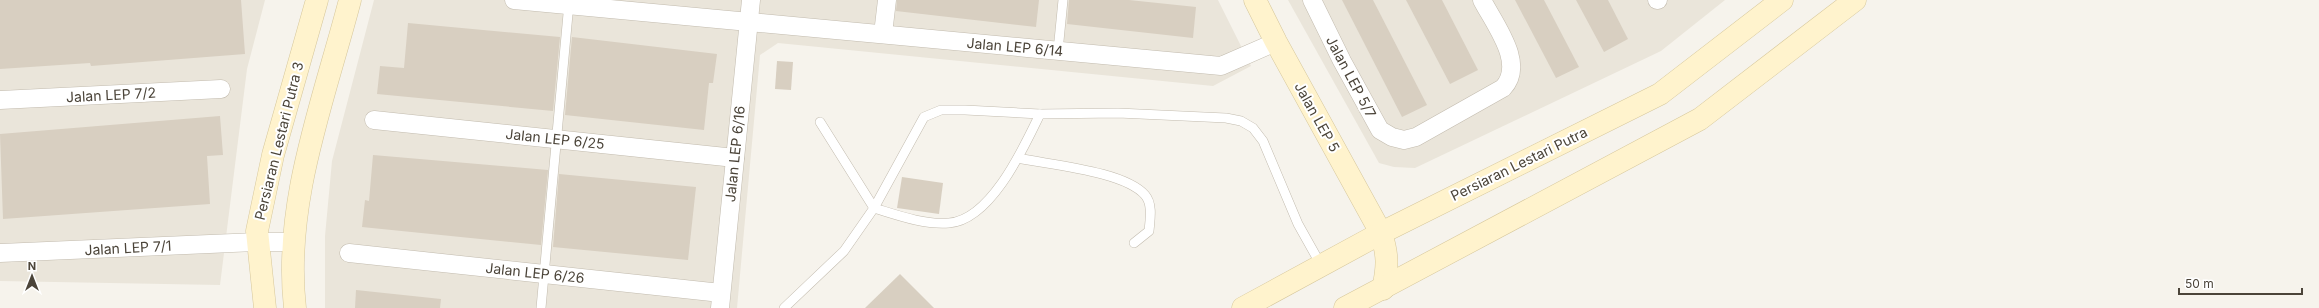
<svg xmlns="http://www.w3.org/2000/svg" width="2319" height="308" font-family="Inter,sans-serif">
<style>
.residential{fill:#eae5da}
.building{fill:#d8cfc1}
.lines{fill:none;stroke-linecap:round;stroke-linejoin:round}
.lane-casing{stroke:#c2bbae;stroke-width:10}
.street-casing{stroke:#c2bbae;stroke-width:19}
.secondary-casing{stroke:#d6c79b;stroke-width:23}
.lane{stroke:#fff;stroke-width:9}
.street{stroke:#fff;stroke-width:18}
.secondary{stroke:#fff3cd;stroke-width:22}
.labels{text-anchor:middle;stroke-width:4;stroke-linejoin:round;paint-order:stroke}
.street-label{font-size:14px;fill:#4b4439;stroke:#fff}
</style>
<rect width="100%" height="100%" fill="#f6f3ec"/>
<g class="residential">
<polygon points="0,0 265,0 247,69 220,285 0,281"/>
<polygon points="374,0 1218,0 1251,66 1213,86 778,43 760,55 737,308 325,308 325,236 332,161"/>
<polygon points="1288,0 1725,0 1661,51 1415,168 1394,167 1379,163"/>
</g>
<g class="building">
<polygon points="0,0 241,0 245,54 91,66 90,63 0,69"/>
<polygon points="897,0 1039,0 1036,27 896,11"/>
<polygon points="1069,0 1129,0 1196,7 1193,38 1067,24"/>
<polygon points="1342,0 1373,0 1427,105 1402,117"/>
<polygon points="1406,0 1442,0 1478,70 1450,84"/>
<polygon points="1515,0 1544,0 1579,67 1556,78"/>
<polygon points="1576,0 1608,0 1628,39 1604,52"/>
<polygon points="408,23 560,37 553,111 377,94 380,66 404,68"/>
<polygon points="572,37 717,54 713,83 709,83 704,130 565,115"/>
<polygon points="777,61 793,62 791,90 775,89"/>
<polygon points="220,116 223,155 207,156 210,204 3,219 0,134"/>
<polygon points="373,155 548,170 541,245 362,227 365,200 369,201"/>
<polygon points="559,174 696,187 688,260 553,247"/>
<polygon points="902,177 943,183 939,214 897,208"/>
<polygon points="900,274 934,308 865,308"/>
<polygon points="356,290 441,299 440,308 355,308"/>
</g>
<g class="lines">
<g class="lane-casing">
<g id="lane">
<polyline points="1058,51 1063,0"/>
<path d="M820 122 874 208C897 215 924 225 949 223 991 220 1024 147 1040 114"/>
<path d="M1018 158C1050 165 1124 171 1145 195 1153 204 1150 220 1149 231L1134 243"/>
<polyline points="541,308 569,3"/>
<polyline points="784,308 844,251 874,208 924,117 941,110 965,110 1040,114 1118,113 1226,118 1241,121 1253,128 1263,141 1298,224 1321,265"/>
</g>
</g>
<g class="street-casing">
<g id="street">
<polyline points="514,0 1221,66 1276,42"/>
<path d="M1312 0 1342 61 1380 130 1392 137 1404 140 1416 137 1503 88C1526 64 1495 25 1482 0"/>
<polyline points="1657,0 1658,0"/>
<polyline points="883,34 887,0"/>
<polyline points="0,100 221,89"/>
<polyline points="374,120 735,158"/>
<polyline points="0,253 257,242 293,242"/>
<polyline points="349,253 721,293"/>
<polyline points="720,308 751,0"/>
</g>
</g>
<g class="secondary-casing">
<g id="secondary">
<path d="M1255 0 1276 42 1381 233C1388 255 1388 266 1383 289"/>
<polyline points="265,308 257,231 273,155 317,0"/>
<path d="M295 308C283 203 324 100 350 0"/>
<polyline points="1243,308 1381,233 1660,94 1782,0"/>
<polyline points="1345,308 1700,119 1855,0"/>
</g>
</g>
<use href="#lane" class="lane"/>
<use href="#street" class="street"/>
<use href="#secondary" class="secondary"/>
</g>
<g class="labels">
<g class="street-label">
<text transform="translate(1015 47) rotate(5)" y="5">Jalan LEP 6/14</text>
<text transform="translate(1351 77) rotate(62)" y="5">Jalan LEP 5/7</text>
<text transform="translate(111 95) rotate(-3)" y="5">Jalan LEP 7/2</text>
<text transform="translate(1317 117) rotate(61)" y="5">Jalan LEP 5</text>
<text transform="translate(555 139) rotate(6)" y="5">Jalan LEP 6/25</text>
<text transform="translate(279 141) rotate(-76)" y="5">Persiaran Lestari Putra 3</text>
<text transform="translate(735 154) rotate(-84)" y="5">Jalan LEP 6/16</text>
<text transform="translate(1519 164) rotate(-26)" y="5">Persiaran Lestari Putra</text>
<text transform="translate(128 248) rotate(-3)" y="5">Jalan LEP 7/1</text>
<text transform="translate(535 273) rotate(6)" y="5">Jalan LEP 6/26</text>
</g>
</g>
<g transform="translate(32 276)" stroke="#ffffff" stroke-width="3" paint-order="stroke">
<path d="M0-3L7 15L0 10L-7 15Z" fill="#4b4439"/>
<text y="-6" font-size="11" font-weight="bold" text-anchor="middle" fill="#4b4439">N</text>
</g>
<path d="M2179 288v6h123v-6" fill="none" stroke="#4b4439" stroke-width="2"/>
<text x="2185" y="288" font-size="12" fill="#4b4439" stroke="#ffffff" stroke-width="3" paint-order="stroke">50 m</text>
</svg>
